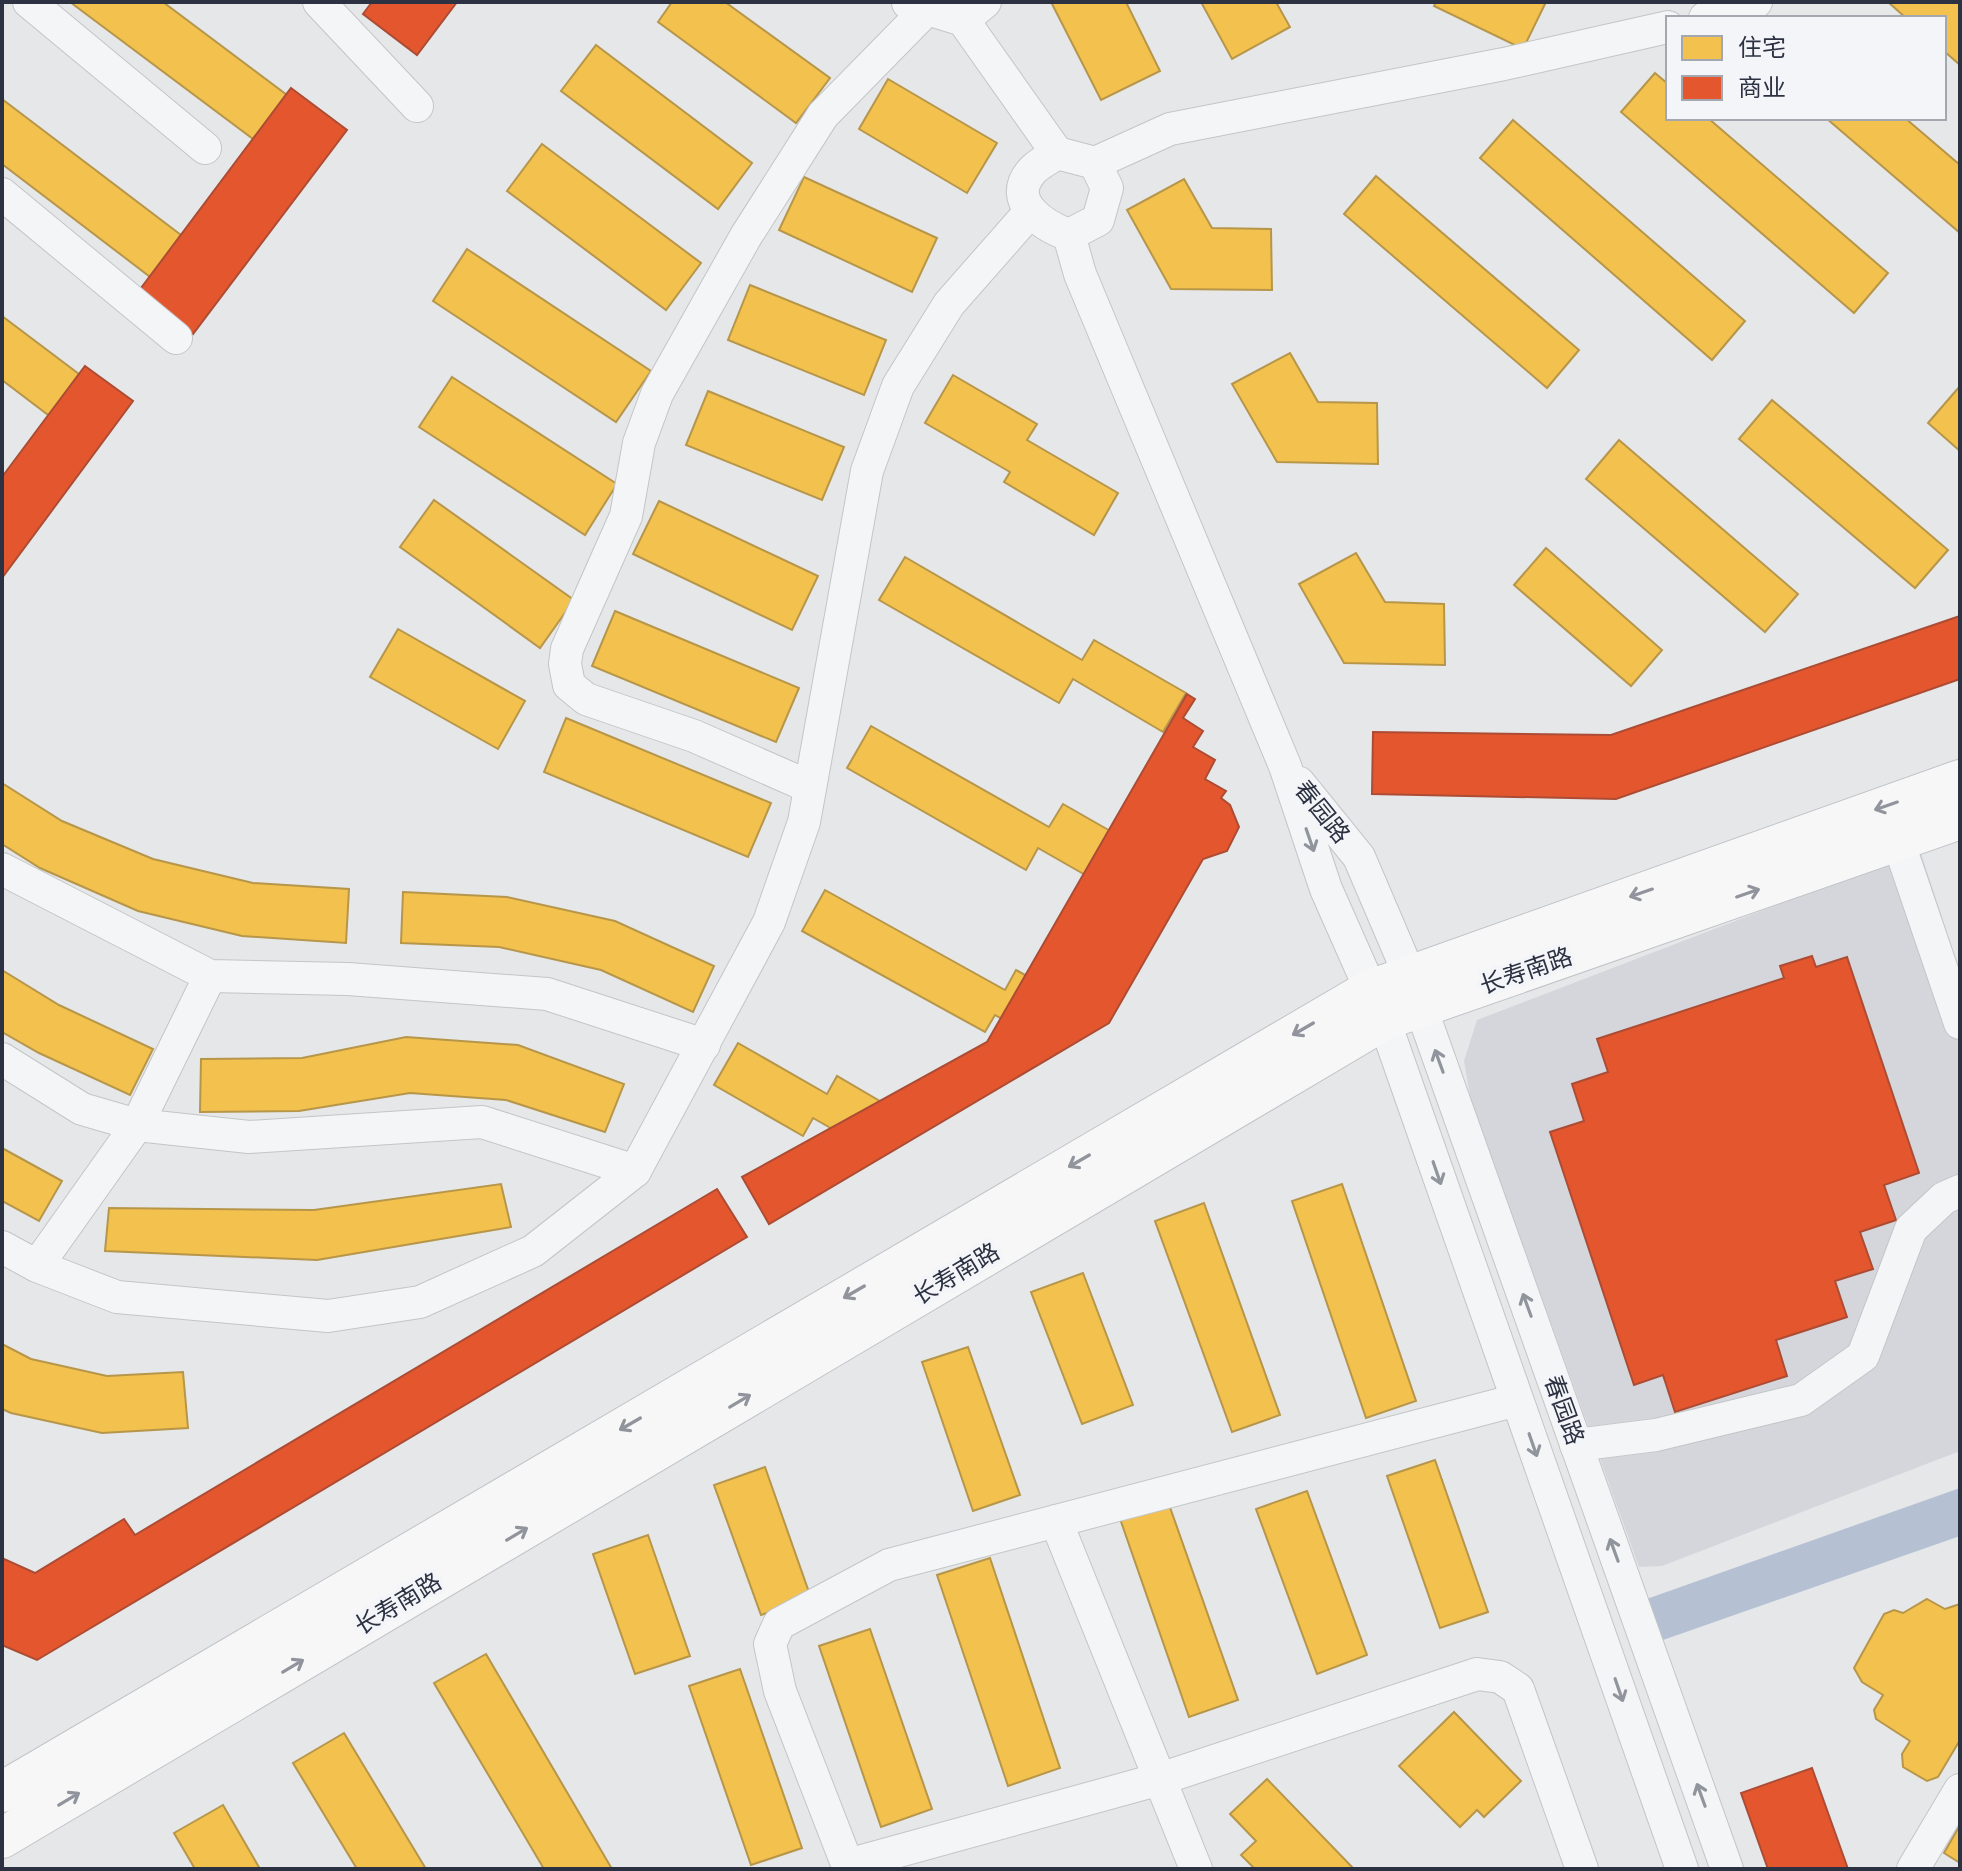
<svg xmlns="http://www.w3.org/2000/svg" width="1962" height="1871" font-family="'Open Sans','Noto Sans SC',sans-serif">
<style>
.built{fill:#d4d6dc}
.water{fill:#b5c1d3}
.homes{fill:#f2c14e;stroke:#b7964a;stroke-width:2}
.shops{fill:#e4572e;stroke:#ad4c34;stroke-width:2}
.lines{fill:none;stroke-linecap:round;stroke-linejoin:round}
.minor-casing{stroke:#c3c5c7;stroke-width:34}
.major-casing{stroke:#c1c3c7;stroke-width:42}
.minor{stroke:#f4f5f6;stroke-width:32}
.major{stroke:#f7f7f8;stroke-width:40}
.oneway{stroke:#92949d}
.oneway2{stroke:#90949c}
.labels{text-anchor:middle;stroke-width:8;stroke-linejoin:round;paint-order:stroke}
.street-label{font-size:24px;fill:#2c3242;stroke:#f3f5f8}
</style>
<rect width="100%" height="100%" fill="#e5e7e9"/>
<polygon class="built" points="1920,850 1960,973 1960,1451 1662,1566 1639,1567 1471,1101 1464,1061 1477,1020"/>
<polygon class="water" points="1960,1488 1960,1536 1663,1640 1647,1624 1641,1601"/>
<g class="homes">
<polygon points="70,2 163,2 339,134 305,178"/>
<polygon points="371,2 446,2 418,38"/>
<polygon points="672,2 725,2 830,78 796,123 658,22"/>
<polygon points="1051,2 1126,2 1160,71 1101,100"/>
<polygon points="1201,2 1276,2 1290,27 1232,59"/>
<polygon points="1436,2 1546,2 1523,49 1434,6"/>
<polygon points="1888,2 1960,2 1960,65 1944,51 1944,18 1906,18"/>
<polygon points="596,45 752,163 718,209 561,91"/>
<polygon points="1655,73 1668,84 1668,118 1708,118 1888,273 1854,313 1621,112"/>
<polygon points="888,79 997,143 967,193 859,129"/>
<polygon points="2,99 231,273 200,315 2,164"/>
<polygon points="1826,118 1905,118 1960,165 1960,233"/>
<polygon points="1513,120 1745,321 1712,360 1480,158"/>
<polygon points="542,144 701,263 666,310 507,191"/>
<polygon points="1376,176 1579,350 1547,388 1344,214"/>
<polygon points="804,177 937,238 912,292 779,230"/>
<polygon points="1184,179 1212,228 1271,229 1272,290 1171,289 1127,210"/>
<polygon points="467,249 651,371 616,422 433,301"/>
<polygon points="750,285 886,340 864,395 728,340"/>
<polygon points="2,316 124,408 93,449 2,380"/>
<polygon points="1290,353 1318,402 1377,403 1378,464 1277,462 1232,384"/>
<polygon points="953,375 1037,424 1027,440 1118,493 1094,535 1004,482 1010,472 925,423"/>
<polygon points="452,377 617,484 585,535 419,427"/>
<polygon points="1960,386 1960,451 1928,423"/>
<polygon points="708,391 844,447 822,500 686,445"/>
<polygon points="1772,400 1948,550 1915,588 1739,439"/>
<polygon points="1619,440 1798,594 1765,632 1586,479"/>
<polygon points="434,500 574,600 540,648 400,547"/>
<polygon points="659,501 818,576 792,630 633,554"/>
<polygon points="2,529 19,542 2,565"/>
<polygon points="1546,548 1662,650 1631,686 1514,585"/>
<polygon points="1356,553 1385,602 1444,604 1445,665 1344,663 1299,584"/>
<polygon points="905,557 1082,660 1094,640 1186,693 1163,732 1073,679 1059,703 879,600"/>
<polygon points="615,611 799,688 776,742 592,666"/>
<polygon points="1960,626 1960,672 1693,762 1679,721"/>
<polygon points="398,629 525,701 498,749 370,677"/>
<polygon points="566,718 771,803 748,857 544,772"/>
<polygon points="871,726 1049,827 1063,804 1154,856 1129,900 1038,848 1026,870 847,768"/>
<polygon points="1379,740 1614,745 1613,790 1378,785"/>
<polygon points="2,783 62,821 153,859 253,883 349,889 346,943 242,936 138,911 40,868 2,844"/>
<polygon points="825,890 1005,990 1016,970 1083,1007 1059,1051 995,1015 985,1032 802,931"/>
<polygon points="403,892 507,897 615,921 714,966 693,1012 601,970 499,947 401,943"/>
<polygon points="2,970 59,1005 153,1049 130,1095 39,1053 2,1032"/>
<polygon points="406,1037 518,1045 624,1084 605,1132 506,1100 410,1093 299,1111 200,1112 201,1059 302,1058"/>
<polygon points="738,1043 827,1094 837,1076 902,1114 878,1155 813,1118 803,1136 714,1085"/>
<polygon points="2,1148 62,1181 39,1221 2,1201"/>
<polygon points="501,1184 511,1227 317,1260 105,1251 109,1208 314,1210"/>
<polygon points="1342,1184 1416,1401 1366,1418 1292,1201"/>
<polygon points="704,1202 728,1243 453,1406 429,1365"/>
<polygon points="1204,1203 1280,1415 1232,1432 1155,1221"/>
<polygon points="1083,1273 1133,1405 1082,1424 1031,1292"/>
<polygon points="2,1344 31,1359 107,1376 183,1372 188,1428 102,1433 11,1413 2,1409"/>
<polygon points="968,1347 1020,1495 973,1511 922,1362"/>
<polygon points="394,1386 418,1426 212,1548 188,1508"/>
<polygon points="1435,1460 1488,1612 1440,1628 1387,1476"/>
<polygon points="765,1467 811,1598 761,1615 714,1485"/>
<polygon points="1307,1491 1367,1655 1317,1674 1256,1509"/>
<polygon points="1166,1496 1238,1700 1189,1717 1118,1513"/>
<polygon points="123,1524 156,1576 48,1645 37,1628 56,1616 33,1580"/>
<polygon points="648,1535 690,1656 635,1674 593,1554"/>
<polygon points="990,1558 1060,1768 1008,1786 937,1575"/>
<polygon points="2,1567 29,1579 11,1618 2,1614"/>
<polygon points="1927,1599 1945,1609 1960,1604 1960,1740 1938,1777 1927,1781 1903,1767 1902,1754 1910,1741 1876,1719 1874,1710 1883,1695 1862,1682 1854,1668 1884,1614 1894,1610 1903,1613"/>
<polygon points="870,1629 932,1809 881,1827 819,1646"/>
<polygon points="486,1654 612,1869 544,1869 434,1683"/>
<polygon points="740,1669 802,1848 751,1865 689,1686"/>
<polygon points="1454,1712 1521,1781 1484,1817 1477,1810 1460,1827 1399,1766"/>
<polygon points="344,1733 426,1869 357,1869 293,1763"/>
<polygon points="1267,1779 1354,1869 1255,1869 1241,1855 1256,1841 1230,1814"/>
<polygon points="1814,1787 1843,1869 1785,1869 1762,1804"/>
<polygon points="223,1805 260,1869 195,1869 174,1833"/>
<polygon points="1960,1825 1960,1863 1944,1853"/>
</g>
<g class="shops">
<polygon points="372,2 457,2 417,55 363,14"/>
<polygon points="291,88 347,130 193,334 138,292"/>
<polygon points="85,366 133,401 2,578 2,477"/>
<polygon points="1960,616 1960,679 1616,799 1372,794 1373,732 1611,735"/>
<polygon points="1187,694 1195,699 1183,718 1203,731 1193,747 1215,760 1205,779 1226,791 1221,798 1230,805 1239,827 1227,851 1203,859 1109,1023 769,1224 742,1177 987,1042"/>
<polygon points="1812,956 1816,967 1847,957 1919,1173 1884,1185 1896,1220 1860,1232 1873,1269 1835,1281 1847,1317 1776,1340 1787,1376 1675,1412 1663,1375 1634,1385 1550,1132 1584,1121 1572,1084 1608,1072 1597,1039 1784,978 1780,966"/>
<polygon points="717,1189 747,1237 37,1660 2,1645 2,1558 35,1573 124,1519 135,1535"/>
<polygon points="1812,1768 1848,1869 1768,1869 1741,1793"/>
</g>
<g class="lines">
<g class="minor-casing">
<g id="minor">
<polyline points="29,2 205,148"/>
<polyline points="319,2 417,106"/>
<polyline points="908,3 963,20 1057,153"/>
<polyline points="1705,18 1756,2"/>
<polyline points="963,20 985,2"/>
<path d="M1057 153 1095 163 1107 188 1098 220 1069 235C1044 226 1006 202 1031 172 1037 164 1049 159 1057 153Z"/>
<polyline points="1095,163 1170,129 1504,64 1668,27"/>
<polyline points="2,194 176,338"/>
<polyline points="1069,235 1080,274 1285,766 1326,889 1384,1020 1682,1869"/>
<polyline points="1299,783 1359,857 1409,974 1727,1869"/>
<polyline points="810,787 694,736 586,699 569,685 565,664 567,649 626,516 639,443 657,394 746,236 823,115 927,9"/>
<polyline points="1898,841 1960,1023"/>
<polyline points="2,869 210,976 348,979 547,994 704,1045"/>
<polyline points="2,1059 82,1109 137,1125 249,1137 482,1122 635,1171"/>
<polyline points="2,1247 37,1266 117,1297 328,1316 420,1302 533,1251 635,1171 769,922 804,822 867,471 898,386 949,304 1029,213"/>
<polyline points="37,1266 137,1125 210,976"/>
<polyline points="1576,1445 1656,1435 1801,1400 1863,1356 1911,1229 1944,1198 1960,1191"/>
<polyline points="1056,1521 1196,1869"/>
<polyline points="848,1865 1160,1779 1477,1674 1500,1677 1518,1689 1582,1869"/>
<polyline points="849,1869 780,1691 770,1644 779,1624 889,1565 1517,1400"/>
<polyline points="1913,1869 1960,1790"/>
</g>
</g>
<g class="major-casing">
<g id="major">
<polyline points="2,1792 1370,990 1960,780"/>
<polyline points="2,1838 1384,1020 1960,819"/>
</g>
</g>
<use href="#minor" class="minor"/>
<use href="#major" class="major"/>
</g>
<defs><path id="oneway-shaft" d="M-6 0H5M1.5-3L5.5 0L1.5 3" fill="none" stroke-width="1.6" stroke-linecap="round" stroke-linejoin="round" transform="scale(2)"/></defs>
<g class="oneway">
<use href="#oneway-shaft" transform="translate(1886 806) rotate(161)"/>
<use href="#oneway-shaft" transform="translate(1641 893) rotate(161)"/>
<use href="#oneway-shaft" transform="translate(1748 893) rotate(-19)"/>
<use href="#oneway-shaft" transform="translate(1303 1029) rotate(150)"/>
<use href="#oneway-shaft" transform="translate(1079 1161) rotate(150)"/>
<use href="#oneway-shaft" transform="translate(854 1292) rotate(150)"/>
<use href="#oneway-shaft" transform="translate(740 1401) rotate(-31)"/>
<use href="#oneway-shaft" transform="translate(630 1424) rotate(150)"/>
<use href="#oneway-shaft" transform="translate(517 1534) rotate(-31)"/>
<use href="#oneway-shaft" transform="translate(293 1666) rotate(-31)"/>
<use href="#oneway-shaft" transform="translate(69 1799) rotate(-31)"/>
</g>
<g class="oneway2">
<use href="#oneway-shaft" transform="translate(1310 840) rotate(71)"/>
<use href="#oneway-shaft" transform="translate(1439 1061) rotate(-110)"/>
<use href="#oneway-shaft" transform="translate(1437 1173) rotate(71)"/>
<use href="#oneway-shaft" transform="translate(1527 1305) rotate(-110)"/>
<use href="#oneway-shaft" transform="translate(1533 1445) rotate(71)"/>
<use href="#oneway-shaft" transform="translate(1614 1550) rotate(-110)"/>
<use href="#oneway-shaft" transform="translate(1619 1690) rotate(71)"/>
<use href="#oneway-shaft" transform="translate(1701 1795) rotate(-110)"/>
</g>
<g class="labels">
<g class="street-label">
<text transform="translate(1322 812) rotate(51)" y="8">春园路</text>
<text transform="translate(1526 971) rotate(-19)" y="8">长寿南路</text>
<text transform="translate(956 1274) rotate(-31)" y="8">长寿南路</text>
<text transform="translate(1564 1410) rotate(70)" y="8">春园路</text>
<text transform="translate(398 1604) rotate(-31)" y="8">长寿南路</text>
</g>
</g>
<rect width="1962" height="1871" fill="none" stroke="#2c3242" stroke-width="8"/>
<rect x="1666" y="16" width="280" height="104" fill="#f3f5f8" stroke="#a3a7af" stroke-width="2"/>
<rect x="1682" y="36" width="40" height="24" fill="#f2c14e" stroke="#a3a7af" stroke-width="2"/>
<text x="1738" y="56" font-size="24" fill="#2c3242">住宅</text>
<rect x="1682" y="76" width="40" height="24" fill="#e4572e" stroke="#a3a7af" stroke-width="2"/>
<text x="1738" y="96" font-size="24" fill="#2c3242">商业</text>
</svg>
